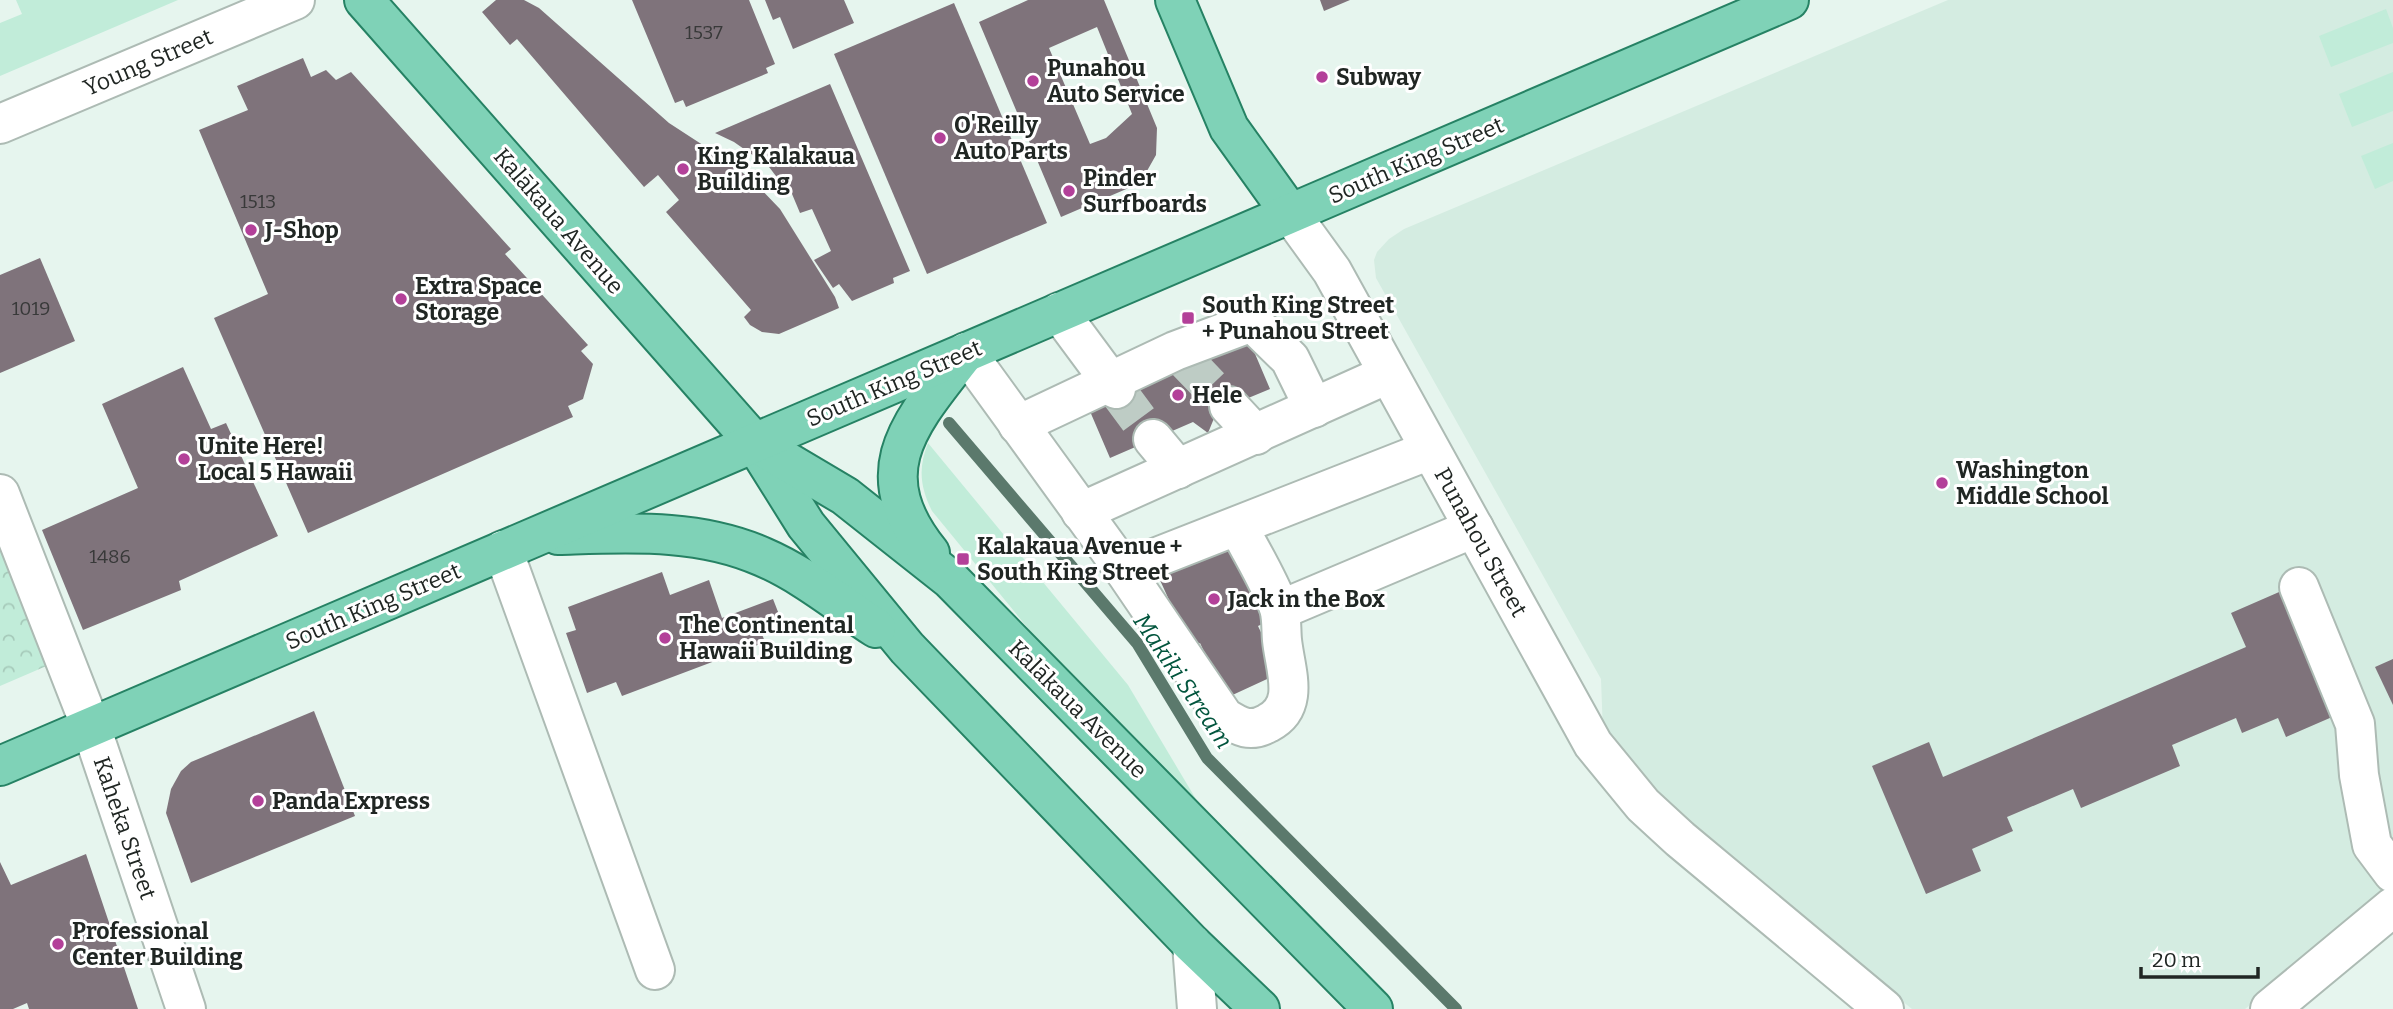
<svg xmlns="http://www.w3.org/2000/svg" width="2393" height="1009" font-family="Bitter,serif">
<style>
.built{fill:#d4ece1}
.grass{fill:#c1ecd9}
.park{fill:url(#park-crowns)}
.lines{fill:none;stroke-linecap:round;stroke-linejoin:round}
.stream{stroke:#5b796c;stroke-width:12}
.building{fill:#7f737b;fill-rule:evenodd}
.minor-tunnel{stroke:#beccc5;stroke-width:38;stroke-dasharray:38 19;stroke-linecap:butt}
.minor-casing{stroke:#adbbb4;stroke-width:42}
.major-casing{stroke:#268264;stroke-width:42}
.minor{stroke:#fff;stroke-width:38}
.major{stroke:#7fd2b7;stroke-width:38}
.poi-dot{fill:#b34099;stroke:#fff;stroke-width:2.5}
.labels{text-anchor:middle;stroke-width:6;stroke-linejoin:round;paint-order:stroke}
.number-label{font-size:19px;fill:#383939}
.street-label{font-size:23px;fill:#202623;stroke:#fff}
.poi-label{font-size:23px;font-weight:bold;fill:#202623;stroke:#fff;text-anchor:start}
.water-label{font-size:24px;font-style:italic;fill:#02553d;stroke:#fff}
</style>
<defs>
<pattern id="park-crowns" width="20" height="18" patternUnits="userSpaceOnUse" patternTransform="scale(1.75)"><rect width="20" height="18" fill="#c1ecd9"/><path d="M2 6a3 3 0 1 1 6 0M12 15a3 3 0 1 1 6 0" fill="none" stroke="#a6caba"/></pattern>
</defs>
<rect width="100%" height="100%" fill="#e6f5ee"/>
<polygon class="built" points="1948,0 2393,0 2393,887 2245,1009 1912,1009 1682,822 1603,733 1601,679 1376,278 1374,260 1377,252 1389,239 1404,229"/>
<g class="grass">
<polygon points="16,0 178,0 0,76 0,23 22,14"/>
<polygon points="2386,9 2393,28 2393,43 2331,67 2319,36"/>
<polygon points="2393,72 2393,111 2352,127 2339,94"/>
<polygon points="2393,143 2393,181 2375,189 2361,156"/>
<path d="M928 443 1128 685 1203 811 1049 654 932 511C920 487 918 468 928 443Z"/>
</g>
<polygon class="park" points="0,494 65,658 0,686"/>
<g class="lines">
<polyline class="stream" points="949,423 1137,643 1207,758 1456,1009"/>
</g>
<g class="building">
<polygon points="496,0 524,0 539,8 669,123 732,164 754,182 780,209 835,297 839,308 779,334 762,332 750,325 744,317 751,310 666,212 679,200 658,175 644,187 517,39 510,45 482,12"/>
<polygon points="632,0 749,0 775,64 766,68 768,73 686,107 683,100 675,103"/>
<polygon points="765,0 844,0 854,23 793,49 780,17 773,20"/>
<path d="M1028 0H1104L1157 128 1156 155 1143 178 1131 187 1061 217 979 22ZM1097 27 1132 114 1106 138 1090 144 1049 48Z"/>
<polygon points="1320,0 1350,0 1324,11"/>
<polygon points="954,3 1047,223 927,274 834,54"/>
<polygon points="303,58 311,77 326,70 336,80 351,72 511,249 505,254 588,345 581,351 593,364 583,399 568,406 573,417 308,533 214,318 268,294 199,130 248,110 237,86"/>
<polygon points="830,84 910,271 893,278 894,283 852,301 839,284 833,288 814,260 831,251 812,209 800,213 787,182 782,184 760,155 754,156 734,142 715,133"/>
<polygon points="40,258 75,341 0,373 0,275"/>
<polygon points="1247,335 1270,389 1217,411 1208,433 1193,422 1110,458 1086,402"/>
<polygon points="183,367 211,429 226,423 278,536 179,581 181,590 83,630 42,530 138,488 102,404"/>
<polygon points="1232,543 1269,621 1258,626 1280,673 1226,698 1200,643 1191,648 1159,578"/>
<polygon points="662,572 670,595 709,580 722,618 773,599 780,617 758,624 765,642 622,696 616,682 587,693 566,633 576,630 568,607"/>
<polygon points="2286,589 2339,714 2286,737 2278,718 2242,733 2236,718 2172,745 2180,766 2081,808 2073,789 2007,817 2013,831 1972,849 1981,871 1926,894 1872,766 1929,742 1943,777 2246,647 2231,613"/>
<polygon points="2393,659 2393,705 2375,667"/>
<polygon points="314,711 355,816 191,883 166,813 171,789 181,771 191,762"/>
<polygon points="86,854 138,1009 29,1009 27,1003 13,1009 0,1009 0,862 11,885"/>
</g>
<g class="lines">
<g class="minor-tunnel">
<polyline points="1184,359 1229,406"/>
<polyline points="1116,389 1153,439"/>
</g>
<g class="minor-casing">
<g id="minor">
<polyline points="0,124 295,0"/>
<polyline points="1290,213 1332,271 1593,744 1643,805 1680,839 1884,1009"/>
<polyline points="1059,312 1116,389"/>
<polyline points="966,352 1124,570"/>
<polyline points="1229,406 1256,435"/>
<polyline points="1018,425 1175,351 1252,322 1290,359 1314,408"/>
<polyline points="1153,439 1178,469"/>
<polyline points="0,494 91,727 186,1009"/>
<polyline points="1081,512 1388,374"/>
<path d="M1238 526C1251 552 1269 580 1279 608 1282 618 1281 630 1282 640 1285 670 1301 706 1268 723 1250 733 1240 727 1224 717L1124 570 1430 450"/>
<polyline points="503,550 655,970"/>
<polyline points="2299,587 2355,724 2359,775 2372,845 2393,873"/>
<polyline points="1280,610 1474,528"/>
<polyline points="1192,944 1197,1009"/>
<polyline points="2270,1009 2393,907"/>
</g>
</g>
<g class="major-casing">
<g id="major">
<polyline points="364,0 754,442 806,525 907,648 1192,944 1260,1009"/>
<polyline points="1175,0 1229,128 1290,213"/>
<polyline points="759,445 845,496 950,579 1373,1009"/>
<path d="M558 535C627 533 698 528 763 557 803 574 839 604 876 628"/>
<path d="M930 553C864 471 911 422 964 354"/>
<polyline points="0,766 1789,0"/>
</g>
</g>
<use href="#minor" class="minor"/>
<use href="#major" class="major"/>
</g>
<g class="poi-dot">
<circle cx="1322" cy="77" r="7"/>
<circle cx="1033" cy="81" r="7"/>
<circle cx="940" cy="138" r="7"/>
<circle cx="683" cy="169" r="7"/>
<circle cx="1069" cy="191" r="7"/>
<circle cx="251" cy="230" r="7"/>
<circle cx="401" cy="299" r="7"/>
<rect x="1181" y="311" width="14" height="14" rx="3.5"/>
<circle cx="1178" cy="395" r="7"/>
<circle cx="184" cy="459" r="7"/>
<circle cx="1942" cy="483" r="7"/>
<rect x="956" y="552" width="14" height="14" rx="3.5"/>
<circle cx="1214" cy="599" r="7"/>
<circle cx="665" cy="638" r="7"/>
<circle cx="258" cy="801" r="7"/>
<circle cx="58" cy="944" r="7"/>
</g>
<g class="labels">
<g class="number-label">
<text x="704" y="39">1537</text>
<text x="258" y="208">1513</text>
<text x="31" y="315">1019</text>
<text x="110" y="563">1486</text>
</g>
<g class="street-label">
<text transform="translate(148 62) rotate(-23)" y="8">Young Street</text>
<text transform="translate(1416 160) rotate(-23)" y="8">South King Street</text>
<text transform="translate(559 221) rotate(49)" y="8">Kalākaua Avenue</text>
<text transform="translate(894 383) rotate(-23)" y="8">South King Street</text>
<text transform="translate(1481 542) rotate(61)" y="8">Punahou Street</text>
<text transform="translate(373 606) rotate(-23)" y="8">South King Street</text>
<text transform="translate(1078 709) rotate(45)" y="8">Kalākaua Avenue</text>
<text transform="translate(125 828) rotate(71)" y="8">Kaheka Street</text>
</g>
<g class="poi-label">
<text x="1047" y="76">Punahou<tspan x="1047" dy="26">Auto Service</tspan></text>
<text x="1336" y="85">Subway</text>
<text x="954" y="133">O'Reilly<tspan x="954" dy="26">Auto Parts</tspan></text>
<text x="697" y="164">King Kalakaua<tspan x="697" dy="26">Building</tspan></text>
<text x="1083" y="186">Pinder<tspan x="1083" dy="26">Surfboards</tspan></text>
<text x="265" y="238">J-Shop</text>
<text x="415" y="294">Extra Space<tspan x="415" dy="26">Storage</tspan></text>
<text x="1202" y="313">South King Street<tspan x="1202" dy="26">+ Punahou Street</tspan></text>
<text x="1192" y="403">Hele</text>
<text x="198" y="454">Unite Here!<tspan x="198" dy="26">Local 5 Hawaii</tspan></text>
<text x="1956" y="478">Washington<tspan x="1956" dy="26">Middle School</tspan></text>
<text x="977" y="554">Kalakaua Avenue +<tspan x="977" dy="26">South King Street</tspan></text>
<text x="1228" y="607">Jack in the Box</text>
<text x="679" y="633">The Continental<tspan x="679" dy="26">Hawaii Building</tspan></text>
<text x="272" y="809">Panda Express</text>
<text x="72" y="939">Professional<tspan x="72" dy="26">Center Building</tspan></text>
</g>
<g class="water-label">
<text transform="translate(1183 681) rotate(56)" y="8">Makiki Stream</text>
</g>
</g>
<path d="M2141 967v10h117v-10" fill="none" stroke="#202623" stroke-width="3.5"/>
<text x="2152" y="967" font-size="21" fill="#202623" stroke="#ffffff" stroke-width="5" paint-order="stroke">20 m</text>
</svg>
